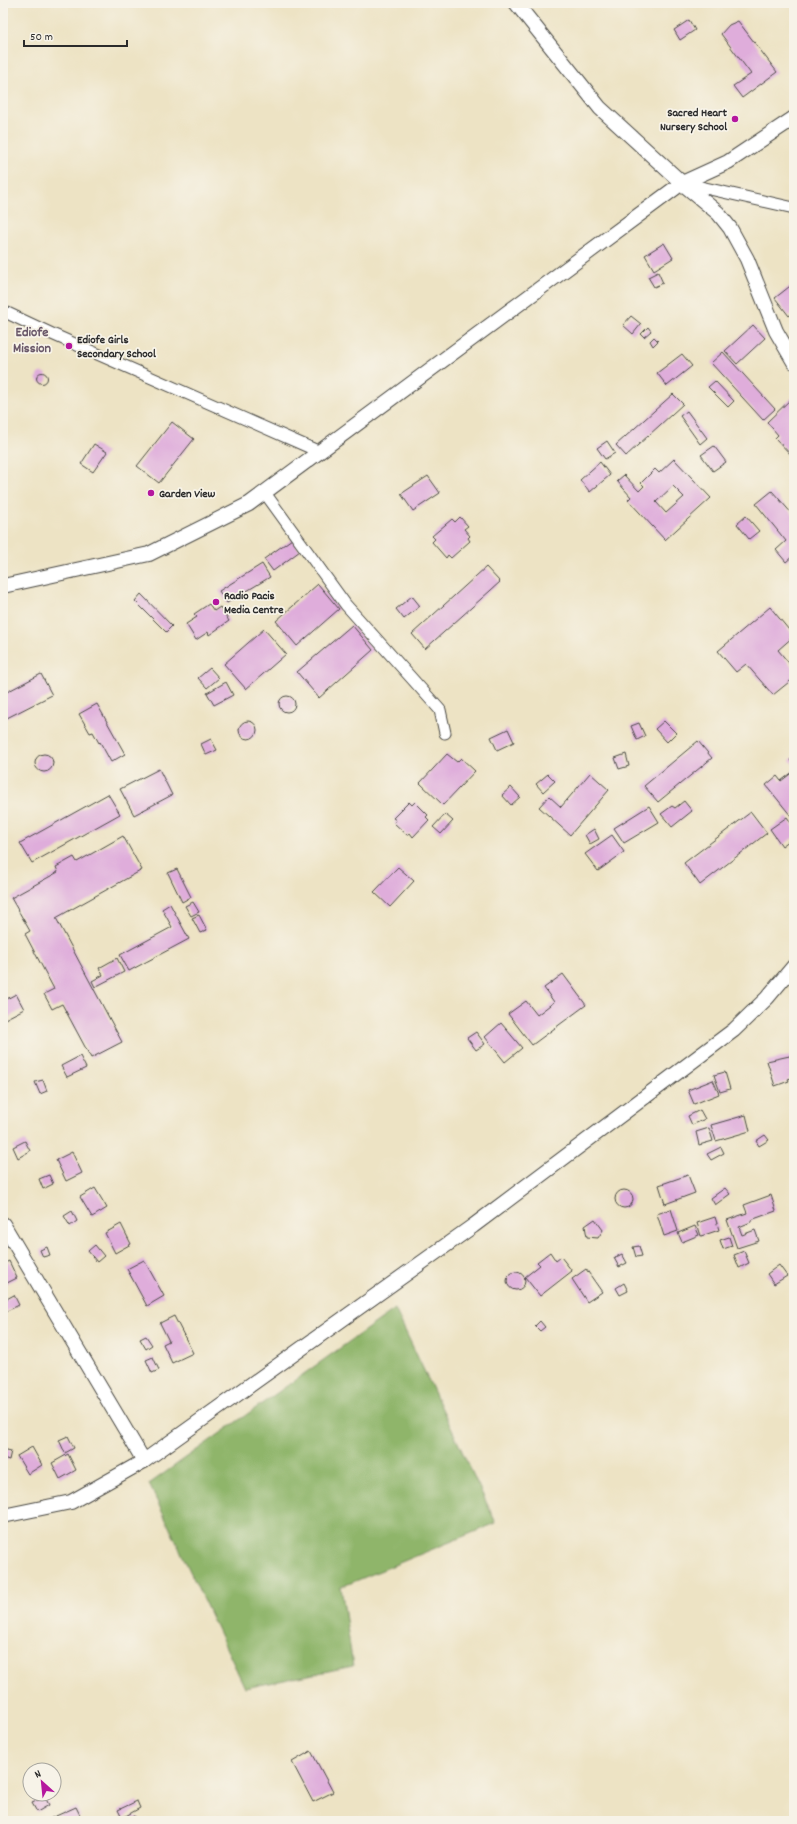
<svg xmlns="http://www.w3.org/2000/svg" width="797" height="1824" font-family="Dekko,sans-serif">
<style>
.forest{fill:#8fb56a;stroke:#5d704a}
.building{fill:#dfaddb;fill-rule:evenodd}
.lines{fill:none;stroke-linecap:round;stroke-linejoin:round}
.minor-casing{stroke:#484742;stroke-width:13}
.tertiary-casing{stroke:#484742;stroke-width:16}
.minor{stroke:#fff;stroke-width:11}
.tertiary{stroke:#fff;stroke-width:14}
.poi-dot{fill:#b5179e;stroke:#f7f3e8;stroke-width:1.5}
.labels{text-anchor:middle;stroke-width:3.5;stroke-linejoin:round;paint-order:stroke}
.poi-label{font-size:12px;font-weight:bold;fill:#2b2b2b;stroke:#f7f3e8;text-anchor:start}
.quarter-label{font-size:14px;font-weight:bold;fill:#6a5869;stroke:#f7f3e8}
</style>
<rect width="100%" height="100%" fill="#f7f3e8"/>
<filter id="ink" filterUnits="userSpaceOnUse"><feTurbulence type="fractalNoise" baseFrequency=".025" numOctaves="2"/><feDisplacementMap in="SourceGraphic" scale="8" xChannelSelector="R" yChannelSelector="G"/><feConvolveMatrix kernelMatrix="1 2 1 2 8 2 1 2 1" color-interpolation-filters="sRGB"/></filter>
<filter id="wash" filterUnits="userSpaceOnUse"><feTurbulence type="fractalNoise" baseFrequency=".012" numOctaves="4" result="noise"/><feDisplacementMap in="SourceGraphic" scale="16" xChannelSelector="R" yChannelSelector="G"/><feGaussianBlur stdDeviation="0.9" result="paint"/><feColorMatrix in="noise" values="0 0 0 0 0 0 0 0 0 0 0 0 0 0 0 0 0 1.4 0 .05"/><feComposite in="paint" operator="in"/></filter>
<g filter="url(#wash)">
<rect width="100%" height="100%" fill="#ede3c4"/>
<polygon class="forest" points="395,1309 496,1523 341,1587 353,1666 245,1688 149,1484"/>
<g id="blocks">
<g class="building">
<polygon points="689,20 695,30 680,40 674,30"/>
<polygon points="738,21 777,72 742,98 733,86 751,74 721,34 729,25"/>
<polygon points="664,243 673,258 654,270 645,255"/>
<polygon points="658,272 663,283 654,287 648,277"/>
<polygon points="794,283 794,312 789,316 775,298"/>
<polygon points="631,316 641,324 633,334 623,325"/>
<polygon points="753,325 765,338 737,364 725,351"/>
<polygon points="648,327 651,331 644,337 641,334"/>
<polygon points="654,337 658,341 653,346 650,341"/>
<polygon points="723,352 775,409 763,420 711,363"/>
<polygon points="682,354 692,366 667,386 657,373"/>
<circle cx="42" cy="378" r="5.5"/>
<polygon points="715,381 734,401 728,407 708,387"/>
<polygon points="673,394 683,404 626,456 616,445"/>
<polygon points="793,397 794,430 791,433 794,436 794,458 775,438 778,435 767,422"/>
<polygon points="687,411 707,438 700,444 680,416"/>
<polygon points="172,422 194,439 159,483 137,466"/>
<polygon points="607,441 615,453 605,459 597,448"/>
<polygon points="94,444 107,452 93,472 81,464"/>
<polygon points="714,446 726,462 713,471 701,455"/>
<path d="M674 459 711 498 665 540 628 500 631 497 617 481 624 475 639 491 644 486 641 483 655 469 659 473ZM673 486 684 497 666 513 656 502Z"/>
<polygon points="600,462 610,475 590,492 580,480"/>
<polygon points="428,476 440,493 413,511 401,494"/>
<polygon points="772,491 794,516 794,555 786,562 776,550 786,541 756,504"/>
<polygon points="746,516 759,531 749,539 737,524"/>
<polygon points="460,517 468,526 464,529 470,536 468,538 470,541 451,558 448,555 446,558 432,542 435,539 432,536 452,519 455,522"/>
<polygon points="292,539 300,551 273,571 264,559"/>
<polygon points="262,564 270,577 227,603 219,591"/>
<polygon points="486,567 500,582 425,649 412,634"/>
<polygon points="318,584 339,609 297,646 276,621"/>
<polygon points="141,594 172,626 166,632 135,601"/>
<polygon points="412,596 420,606 404,619 396,609"/>
<polygon points="209,604 214,611 220,607 229,621 209,635 208,632 196,640 186,624 197,617 194,614"/>
<polygon points="770,607 794,636 778,650 794,669 794,678 773,695 746,664 736,672 718,651"/>
<polygon points="352,625 373,650 319,698 297,672"/>
<polygon points="264,629 286,654 246,689 224,664"/>
<polygon points="210,668 219,678 207,688 198,678"/>
<polygon points="41,674 52,695 3,720 3,694"/>
<polygon points="226,682 233,695 214,705 207,693"/>
<circle cx="287" cy="704" r="8"/>
<polygon points="97,704 125,754 111,762 100,742 99,743 93,732 90,733 79,714"/>
<circle cx="248" cy="730" r="9"/>
<polygon points="664,721 676,733 667,742 655,729"/>
<polygon points="639,723 645,736 637,740 631,726"/>
<polygon points="508,729 514,742 497,750 491,737"/>
<polygon points="211,739 217,750 206,755 201,744"/>
<polygon points="698,741 712,758 658,802 644,786"/>
<polygon points="447,754 457,762 461,758 475,771 443,805 420,783"/>
<polygon points="626,754 629,766 619,769 615,758"/>
<circle cx="44" cy="763" r="9"/>
<polygon points="794,757 794,765 790,760"/>
<polygon points="159,769 172,795 134,815 120,789"/>
<polygon points="794,771 794,813 791,816 766,785 777,776 781,781"/>
<polygon points="590,773 609,790 570,835 539,807 549,796 561,807"/>
<polygon points="548,774 555,781 543,792 536,784"/>
<polygon points="511,787 520,797 511,805 502,795"/>
<polygon points="108,794 120,814 32,863 20,843"/>
<polygon points="684,801 692,811 672,827 661,814 672,806 675,808"/>
<polygon points="409,802 412,805 415,802 428,815 426,817 429,820 413,837 410,833 407,835 394,823 396,820 393,818"/>
<polygon points="649,806 659,822 624,843 614,828"/>
<polygon points="751,812 767,833 700,885 684,863"/>
<polygon points="445,814 453,821 441,834 433,827"/>
<polygon points="787,817 794,827 794,837 782,846 770,829"/>
<polygon points="594,829 599,839 590,844 585,835"/>
<polygon points="612,835 624,852 598,871 585,854"/>
<polygon points="123,836 142,870 56,918 122,1042 91,1058 62,1004 52,1009 44,994 54,989 25,934 30,931 11,898 58,872 56,867 74,857 77,862"/>
<polygon points="398,867 414,881 390,907 374,892"/>
<polygon points="177,869 191,897 182,902 168,873"/>
<polygon points="193,902 199,912 191,916 185,906"/>
<polygon points="170,904 189,939 129,971 120,955 172,927 162,909"/>
<polygon points="199,915 207,930 200,933 192,918"/>
<polygon points="117,958 124,972 95,987 92,981 103,975 99,968"/>
<polygon points="563,974 586,1005 532,1045 508,1014 526,1001 537,1015 554,1002 544,988"/>
<polygon points="16,994 24,1009 3,1020 3,1001"/>
<polygon points="501,1023 522,1048 505,1062 485,1037"/>
<polygon points="476,1032 485,1044 476,1050 467,1038"/>
<polygon points="794,1055 794,1077 788,1079 789,1081 775,1086 767,1061"/>
<polygon points="80,1056 86,1068 67,1077 61,1066"/>
<polygon points="725,1072 730,1089 720,1092 714,1075"/>
<polygon points="43,1080 47,1091 40,1094 35,1082"/>
<polygon points="713,1080 719,1094 694,1104 688,1090"/>
<polygon points="700,1110 705,1119 692,1125 688,1116"/>
<polygon points="746,1115 750,1131 716,1141 711,1125"/>
<polygon points="709,1128 713,1141 699,1145 696,1132"/>
<polygon points="765,1135 769,1140 759,1146 756,1141"/>
<polygon points="25,1141 30,1151 18,1158 13,1147"/>
<polygon points="721,1147 724,1153 711,1160 707,1154"/>
<polygon points="72,1152 82,1173 66,1181 56,1160"/>
<polygon points="49,1175 53,1184 43,1189 39,1179"/>
<polygon points="688,1175 695,1193 665,1204 659,1185"/>
<polygon points="95,1188 107,1208 92,1217 80,1197"/>
<polygon points="725,1188 730,1194 715,1205 711,1198"/>
<circle cx="624" cy="1199" r="9"/>
<polygon points="771,1195 776,1211 751,1220 751,1222 739,1227 742,1235 755,1230 759,1241 737,1248 727,1220 747,1213 744,1205"/>
<polygon points="671,1209 678,1231 664,1236 657,1214"/>
<polygon points="72,1211 77,1221 70,1226 64,1216"/>
<polygon points="715,1217 719,1230 701,1236 697,1223"/>
<polygon points="595,1219 603,1230 598,1238 587,1237 585,1226"/>
<polygon points="121,1224 131,1244 115,1253 105,1233"/>
<polygon points="695,1226 699,1235 682,1242 678,1233"/>
<polygon points="729,1237 732,1246 723,1249 720,1240"/>
<polygon points="95,1245 104,1256 97,1262 88,1251"/>
<polygon points="639,1246 642,1256 636,1257 633,1247"/>
<polygon points="47,1247 50,1255 43,1257 40,1250"/>
<polygon points="744,1251 749,1263 739,1268 734,1255"/>
<polygon points="550,1252 556,1261 561,1257 572,1271 540,1296 525,1277 540,1265 537,1262"/>
<polygon points="622,1254 627,1263 619,1267 614,1258"/>
<polygon points="144,1260 164,1296 147,1306 127,1269"/>
<polygon points="9,1261 17,1278 3,1285 3,1264"/>
<polygon points="779,1265 787,1276 774,1284 767,1274"/>
<polygon points="586,1269 602,1292 587,1302 572,1279"/>
<circle cx="516" cy="1281" r="9"/>
<polygon points="624,1283 628,1291 620,1295 616,1288"/>
<polygon points="14,1295 19,1305 3,1313 3,1301"/>
<polygon points="174,1316 193,1353 172,1363 163,1344 169,1341 160,1323"/>
<polygon points="540,1321 545,1327 540,1331 535,1326"/>
<polygon points="146,1336 152,1345 146,1349 140,1339"/>
<polygon points="153,1357 159,1370 152,1373 146,1360"/>
<polygon points="68,1436 74,1448 65,1453 59,1440"/>
<polygon points="32,1447 42,1465 28,1474 17,1456"/>
<polygon points="3,1449 11,1451 9,1460 3,1458"/>
<polygon points="68,1454 76,1470 60,1479 52,1463"/>
<polygon points="311,1751 333,1792 313,1802 292,1762"/>
<polygon points="45,1797 49,1805 37,1812 32,1803"/>
<polygon points="137,1801 140,1808 122,1818 118,1810"/>
<polygon points="76,1807 81,1817 73,1821 48,1821 47,1820"/>
<polygon points="133,1816 140,1819 140,1821 131,1821"/>
</g>
</g>
</g>
<g filter="url(#ink)">
<use href="#blocks" fill-opacity="0" stroke="#484742" stroke-width="1"/>
<g class="lines">
<g class="minor-casing">
<g id="minor">
<polyline points="683,183 794,208"/>
<polyline points="3,311 52,334 320,452"/>
<polyline points="265,493 346,605 440,710 445,733"/>
</g>
</g>
<g class="tertiary-casing">
<g id="tertiary">
<polyline points="516,3 600,108 682,183 718,213 730,228 747,259 776,331 794,362"/>
<polyline points="3,586 149,554 249,504 682,183 728,162 794,118"/>
<polyline points="3,1224 144,1461"/>
<polyline points="3,1516 71,1502 144,1461 473,1226 734,1030 767,998 794,966"/>
</g>
</g>
<use href="#minor" class="minor"/>
<use href="#tertiary" class="tertiary"/>
</g>
</g>
<g class="poi-dot">
<circle cx="735" cy="119" r="4"/>
<circle cx="69" cy="346" r="4"/>
<circle cx="151" cy="493" r="4"/>
<circle cx="216" cy="602" r="4"/>
</g>
<g class="labels">
<g class="poi-label">
<text x="727" y="116" text-anchor="end">Sacred Heart<tspan x="727" dy="14">Nursery School</tspan></text>
<text x="77" y="343">Ediofe Girls<tspan x="77" dy="14">Secondary School</tspan></text>
<text x="159" y="497">Garden View</text>
<text x="224" y="599">Radio Pacis<tspan x="224" dy="14">Media Centre</tspan></text>
</g>
<g class="quarter-label">
<text x="32" y="336">Ediofe<tspan x="32" dy="16">Mission</tspan></text>
</g>
</g>
<rect width="797" height="1824" fill="none" stroke="#f7f3e8" stroke-width="16"/>
<g transform="translate(42 1782) rotate(333)"><circle r="19" fill="#f7f3e8" stroke="#a5a39c"/>
<path d="M0-3L7 15L0 10L-7 15Z" fill="#b5179e"/>
<text y="-6" font-size="11" font-weight="bold" text-anchor="middle" fill="#2b2b2b">N</text>
</g>
<path d="M24 40v6h103v-6" fill="none" stroke="#2b2b2b" stroke-width="2"/>
<text x="30" y="40" font-size="12" fill="#2b2b2b" stroke="#f7f3e8" stroke-width="3" paint-order="stroke">50 m</text>
</svg>
